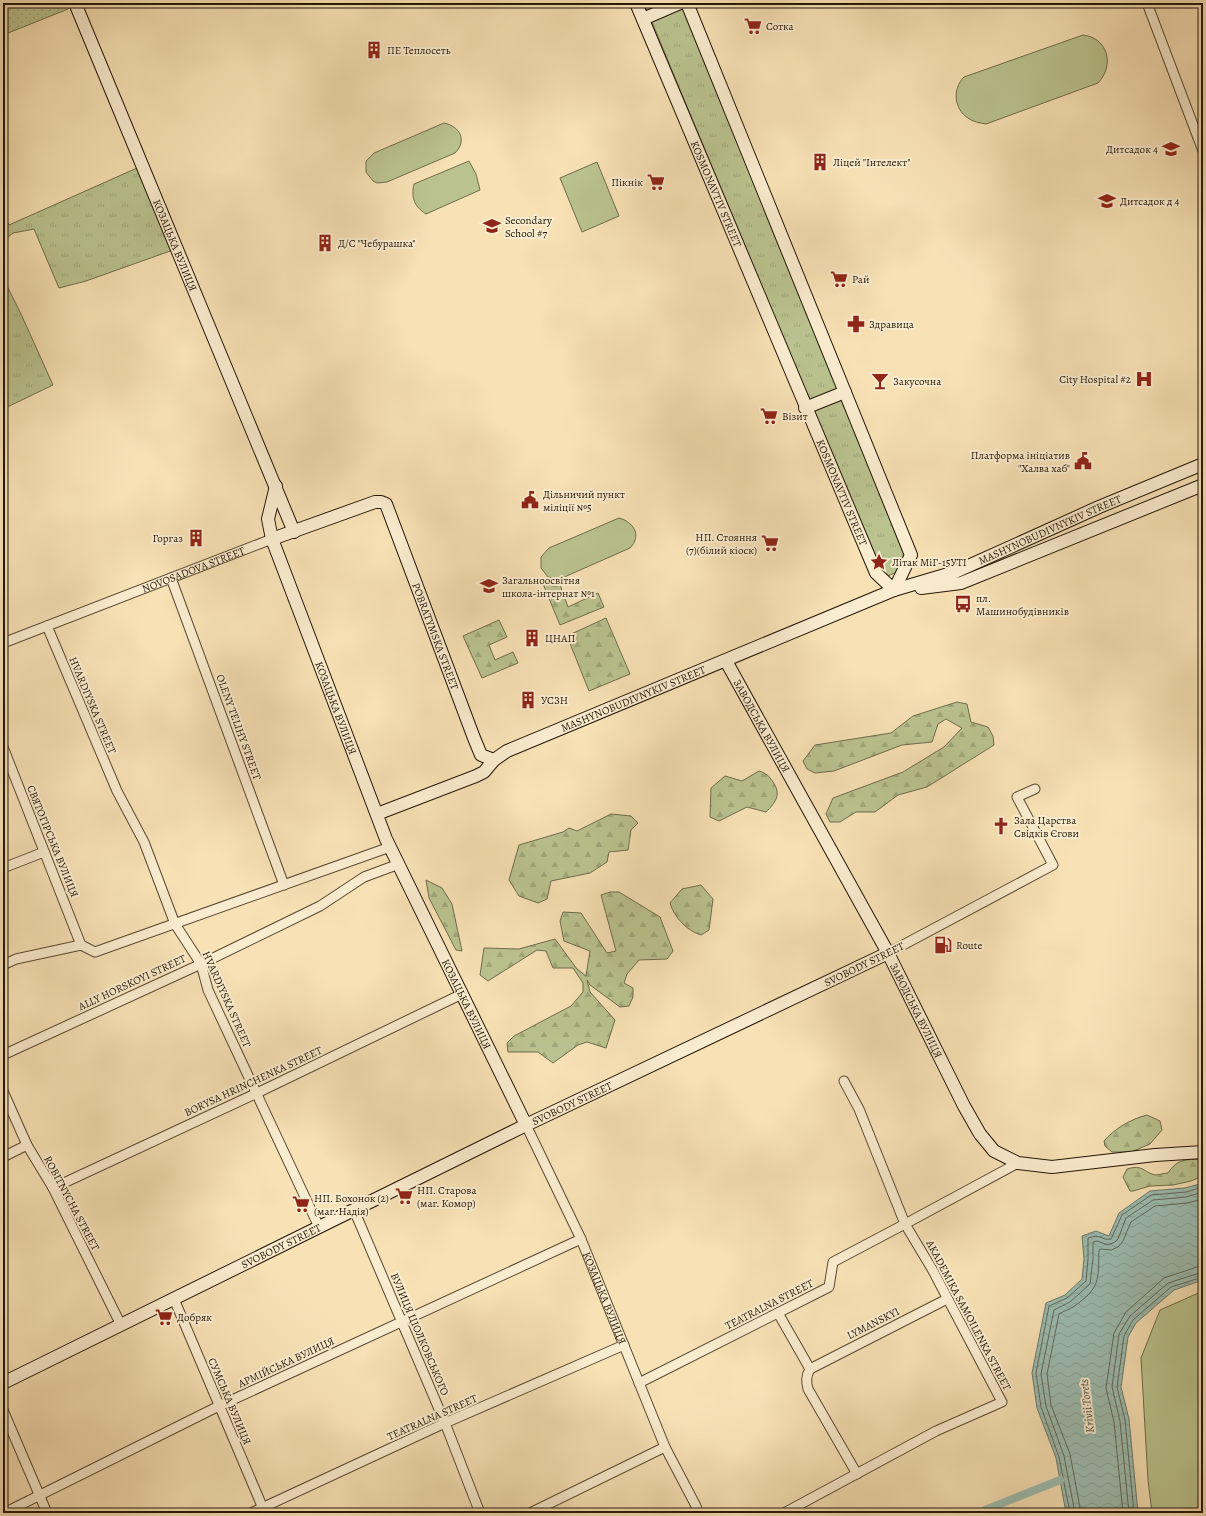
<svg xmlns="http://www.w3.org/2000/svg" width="1206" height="1516" font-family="Alegreya,serif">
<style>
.grass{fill:url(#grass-tufts);stroke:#6f6c4a}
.forest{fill:url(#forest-firs);stroke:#6f6c4a}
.park{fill:url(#park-dots);stroke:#6f6c4a}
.garden{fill:#bac38f;stroke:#6f6c4a}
.water{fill:url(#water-waves);stroke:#6d7a6c}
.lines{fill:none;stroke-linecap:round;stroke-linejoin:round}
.shore{stroke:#606a5b;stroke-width:1}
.canal{stroke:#9dbdb1;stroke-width:8}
.street-casing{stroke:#594931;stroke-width:11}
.secondary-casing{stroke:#241605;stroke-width:14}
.street{stroke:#faeccf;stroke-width:9}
.secondary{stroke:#faeccf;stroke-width:12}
.labels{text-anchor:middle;stroke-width:4;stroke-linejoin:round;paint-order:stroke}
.poi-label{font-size:11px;fill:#241605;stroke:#faeccf;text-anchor:start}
.street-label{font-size:11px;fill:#241605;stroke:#faeccf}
.water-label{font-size:12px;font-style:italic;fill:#4e5041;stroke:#faeccf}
</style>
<defs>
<pattern id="grass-tufts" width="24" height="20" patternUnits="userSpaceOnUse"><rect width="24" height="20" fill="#bac38f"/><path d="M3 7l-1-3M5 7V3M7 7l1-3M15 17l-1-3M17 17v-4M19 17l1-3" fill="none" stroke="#a0a77a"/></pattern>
<pattern id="forest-firs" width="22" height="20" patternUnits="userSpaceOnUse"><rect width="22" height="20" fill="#bac38f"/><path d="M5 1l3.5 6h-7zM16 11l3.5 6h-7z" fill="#a0a77a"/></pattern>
<pattern id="park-dots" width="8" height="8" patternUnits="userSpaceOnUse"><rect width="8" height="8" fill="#bac38f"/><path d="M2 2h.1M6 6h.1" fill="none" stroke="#a0a77a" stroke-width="1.8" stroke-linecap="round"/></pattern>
<pattern id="water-waves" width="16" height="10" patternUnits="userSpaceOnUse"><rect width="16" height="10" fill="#9dbdb1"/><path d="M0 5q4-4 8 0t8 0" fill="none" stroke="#87a297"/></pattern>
</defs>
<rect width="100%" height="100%" fill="#f7e1b5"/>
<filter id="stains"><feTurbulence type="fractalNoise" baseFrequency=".005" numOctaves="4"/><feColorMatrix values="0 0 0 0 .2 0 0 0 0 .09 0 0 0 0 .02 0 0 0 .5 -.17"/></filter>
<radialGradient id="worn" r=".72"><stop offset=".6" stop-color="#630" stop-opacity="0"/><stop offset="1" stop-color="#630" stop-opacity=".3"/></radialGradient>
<g class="grass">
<polygon points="644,3 681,3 911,566 883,578"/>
<polygon points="137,168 173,250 86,281 59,288 34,229 13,233 3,241 3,213 9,225"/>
<polygon points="3,278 21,314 53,385 3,409"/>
</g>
<g class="forest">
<polygon points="541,579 559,582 568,607 598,593 604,607 560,625"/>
<polygon points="606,618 630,674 589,691 567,636"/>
<polygon points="499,620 507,637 489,645 495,660 513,652 518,663 482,678 463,636"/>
<polygon points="957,702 967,704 971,722 988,727 993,736 994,745 927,787 898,795 875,812 856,812 840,822 830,822 826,814 833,798 903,772 944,747 962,728 946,719 938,724 932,742 902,745 834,771 815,773 807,769 803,761 815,745 891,733 913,716"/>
<path d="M759 771C766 773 769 776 773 782 782 795 775 803 766 812L747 807 719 821 710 817 711 788 725 776 742 781Z"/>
<polygon points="611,814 631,816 638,823 631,830 628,850 609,852 607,862 590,873 551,881 547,899 538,903 519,896 509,880 519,845 563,832 569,828 577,831"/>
<polygon points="426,880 442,888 452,904 462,951 456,950 429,898"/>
<path d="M701 885 713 899 709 930 701 935C687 931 674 917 670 903L682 889Z"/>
<polygon points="610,892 619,892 660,917 673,951 667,959 639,960 627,974 624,983 633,988 633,997 629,1006 620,1007 590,985 587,980 590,992 615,1020 606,1048 587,1042 578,1045 553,1063 538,1052 508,1052 507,1043 514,1036 571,1006 583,992 583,983 573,968 553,968 546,951 537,950 488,981 480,975 484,948 519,949 555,939 577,969 586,976 590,951 564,941 560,921 563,912 581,913 607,953 616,951 601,895"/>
<path d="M1147 1115 1160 1121 1162 1130 1150 1144 1131 1152H1112L1105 1146 1104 1141C1114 1129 1131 1119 1147 1115Z"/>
<path d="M1203 1159V1176L1191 1181 1173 1185 1150 1186 1133 1191H1130L1123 1177 1127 1169C1143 1164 1143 1172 1155 1175 1159 1175 1164 1173 1168 1173 1178 1158 1186 1160 1203 1159Z"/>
</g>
<polygon class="park" points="3,3 66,3 68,9 3,35"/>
<g class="garden">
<path d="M1083 35C1108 38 1115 65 1098 83L986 124C980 123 973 122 968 118 954 109 952 89 964 77Z"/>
<path d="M444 123C459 126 468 140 455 153L387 182 377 183 373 181 366 172V161L374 153Z"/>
<path d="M469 161 476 174 480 190 426 214C414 206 411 198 414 184Z"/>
<polygon points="597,162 619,216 582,232 560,178"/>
<path d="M619 518C634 522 642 536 630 548L562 578H552L548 577 541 568V557L549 548Z"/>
<polygon points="1203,1291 1203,1513 1152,1513 1148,1480 1141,1358 1160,1310"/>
</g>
<polygon class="water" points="1203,1183 1203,1280 1174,1290 1136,1323 1128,1337 1121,1387 1129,1419 1138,1513 1066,1513 1056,1458 1037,1408 1032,1373 1046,1303 1065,1295 1082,1279 1084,1259 1082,1236 1096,1231 1109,1236 1119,1213 1150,1191 1185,1188"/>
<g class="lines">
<g class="shore">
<path d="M1070 1513 1059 1457 1041 1407 1036 1373 1049 1306 1067 1298 1086 1281 1088 1259V1238C1102 1233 1101 1241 1111 1239L1122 1215 1151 1195 1186 1192 1203 1187"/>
<polyline points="1075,1513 1064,1456 1046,1406 1041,1374 1054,1310 1070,1302 1090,1284 1093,1259 1093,1242 1097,1241 1108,1245 1115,1242 1118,1239 1126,1218 1153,1200 1186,1197 1203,1192"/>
<path d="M1081 1513 1070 1454 1051 1405 1047 1374 1059 1314C1063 1311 1069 1310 1073 1307 1101 1288 1098 1280 1099 1250L1101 1249 1111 1250 1118 1247 1123 1241 1131 1222 1155 1206 1187 1203 1203 1199"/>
<polyline points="1123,1513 1114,1422 1106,1388 1114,1333 1126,1312 1164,1278 1197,1267 1203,1266"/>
<polyline points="1129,1513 1120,1421 1112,1387 1119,1334 1130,1316 1168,1283 1203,1272"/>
<polyline points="1134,1513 1125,1420 1117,1387 1124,1336 1133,1320 1171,1287 1203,1277"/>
</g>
<polyline class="canal" points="981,1513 985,1510 1060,1480"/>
<g class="street-casing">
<g id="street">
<polyline points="1147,3 1203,151"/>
<polyline points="171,578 284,885"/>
<polyline points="47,626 117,791 144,842 175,924 201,964 208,990 319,1227"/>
<path id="s1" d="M3 643 272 539"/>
<polyline points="3,747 81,945"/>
<polyline points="3,868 44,852"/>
<polyline points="888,953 1053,865 1017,797 1035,789"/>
<polyline points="3,965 16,959 81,945 95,952 390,847"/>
<polyline points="3,1055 201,964 320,906 364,877 399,864"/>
<polyline points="3,1091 27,1145 53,1188 121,1325"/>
<path id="s2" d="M526 1125 581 1239 665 1447 696 1506 698 1513"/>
<polyline points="3,1157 27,1145"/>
<polyline points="53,1188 257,1093 462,994"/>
<polyline points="354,1210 445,1423 480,1513"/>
<polyline points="174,1299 265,1513"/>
<path d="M778 1313 810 1369C806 1376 806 1381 808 1389L857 1474"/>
<polyline points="810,1369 947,1299"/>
<polyline points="639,1383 829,1287 833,1262 905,1224 1018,1163"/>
<polyline points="3,1410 47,1513"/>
<polyline points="4,1513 219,1406 581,1239"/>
<polyline points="251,1513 445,1423 624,1345"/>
<polyline points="530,1513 665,1447"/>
<polyline points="784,1513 936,1431 1002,1402 932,1269 905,1224 859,1109 844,1081"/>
</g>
</g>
<g class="secondary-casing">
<g id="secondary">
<path id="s3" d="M75 3 294 532"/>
<path id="s4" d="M636 3 876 573 894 590"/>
<polyline points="687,3 911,555 894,590"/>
<polyline points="643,19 680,3"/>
<polyline points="805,408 845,392"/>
<path id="s5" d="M276 486 268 519 272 539 386 839 526 1125"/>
<path id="s6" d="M272 539 375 502H381L386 504 474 738 481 755 494 760"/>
<polyline points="921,588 961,583 1203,485"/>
<path id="s7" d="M726 661 888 953 964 1106 980 1134 994 1151 1018 1163 1052 1167 1155 1155 1203 1152"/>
<path id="s8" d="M377 814 476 776 484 772 494 760 507 751 894 590 955 572 1099 507 1203 464"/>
<path id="s9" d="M3 1383 526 1125 888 953"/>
</g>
</g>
<use href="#street" class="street"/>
<use href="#secondary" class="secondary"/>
</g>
<defs>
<g id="supermarket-bare" transform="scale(1.38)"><path d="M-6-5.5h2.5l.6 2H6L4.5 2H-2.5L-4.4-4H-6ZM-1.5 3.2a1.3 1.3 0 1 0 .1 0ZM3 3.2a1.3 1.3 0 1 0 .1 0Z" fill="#8f2418" stroke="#faeccf" stroke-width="2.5" paint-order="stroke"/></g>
<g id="building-bare" transform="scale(1.38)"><path d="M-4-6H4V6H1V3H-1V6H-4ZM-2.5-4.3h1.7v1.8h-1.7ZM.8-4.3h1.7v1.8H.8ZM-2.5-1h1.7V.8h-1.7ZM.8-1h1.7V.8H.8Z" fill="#8f2418" stroke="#faeccf" stroke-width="2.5" paint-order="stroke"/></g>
<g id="school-bare" transform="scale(1.38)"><path d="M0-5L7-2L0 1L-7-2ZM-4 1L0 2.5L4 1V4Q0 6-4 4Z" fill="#8f2418" stroke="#faeccf" stroke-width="2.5" paint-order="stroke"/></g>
<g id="pharmacy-bare" transform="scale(1.38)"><path d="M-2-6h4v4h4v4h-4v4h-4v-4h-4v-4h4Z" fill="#8f2418" stroke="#faeccf" stroke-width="2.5" paint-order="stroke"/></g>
<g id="hospital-bare" transform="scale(1.38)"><path d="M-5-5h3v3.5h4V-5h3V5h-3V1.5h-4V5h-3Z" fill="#8f2418" stroke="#faeccf" stroke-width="2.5" paint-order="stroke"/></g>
<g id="bar-bare" transform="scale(1.38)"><path d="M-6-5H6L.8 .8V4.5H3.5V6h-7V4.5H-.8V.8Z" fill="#8f2418" stroke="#faeccf" stroke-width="2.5" paint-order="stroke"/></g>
<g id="civic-bare" transform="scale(1.38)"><path d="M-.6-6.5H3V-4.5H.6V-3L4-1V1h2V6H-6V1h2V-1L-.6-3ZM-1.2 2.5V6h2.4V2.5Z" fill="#8f2418" stroke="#faeccf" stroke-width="2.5" paint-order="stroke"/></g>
<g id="sight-bare" transform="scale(1.38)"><path d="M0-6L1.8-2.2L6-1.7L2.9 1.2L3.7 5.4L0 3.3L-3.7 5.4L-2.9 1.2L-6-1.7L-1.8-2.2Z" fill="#8f2418" stroke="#faeccf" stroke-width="2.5" paint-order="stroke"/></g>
<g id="bus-bare" transform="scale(1.38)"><path d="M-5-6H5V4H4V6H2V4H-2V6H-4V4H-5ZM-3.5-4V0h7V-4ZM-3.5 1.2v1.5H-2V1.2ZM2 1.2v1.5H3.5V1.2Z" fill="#8f2418" stroke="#faeccf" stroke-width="2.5" paint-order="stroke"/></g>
<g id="church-bare" transform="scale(1.38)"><path d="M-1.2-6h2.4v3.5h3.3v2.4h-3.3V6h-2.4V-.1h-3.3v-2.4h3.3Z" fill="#8f2418" stroke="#faeccf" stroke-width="2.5" paint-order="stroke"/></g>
<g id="fuel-bare" transform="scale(1.38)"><path d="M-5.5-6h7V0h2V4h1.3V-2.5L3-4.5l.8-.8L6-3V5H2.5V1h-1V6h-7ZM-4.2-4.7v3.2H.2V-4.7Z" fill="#8f2418" stroke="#faeccf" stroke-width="2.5" paint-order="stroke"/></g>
</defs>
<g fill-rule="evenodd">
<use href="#supermarket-bare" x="753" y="26"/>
<use href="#building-bare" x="374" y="50"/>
<use href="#school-bare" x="1171" y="149"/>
<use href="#building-bare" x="820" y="162"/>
<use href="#supermarket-bare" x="656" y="182"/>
<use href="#school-bare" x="1107" y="201"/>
<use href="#school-bare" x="492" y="226"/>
<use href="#building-bare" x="325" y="243"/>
<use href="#supermarket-bare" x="839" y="279"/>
<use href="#pharmacy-bare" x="856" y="324"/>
<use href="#hospital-bare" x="1144" y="379"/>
<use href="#bar-bare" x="880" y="381"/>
<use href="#supermarket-bare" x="769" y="416"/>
<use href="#civic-bare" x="1083" y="461"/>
<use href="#civic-bare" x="530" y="500"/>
<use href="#building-bare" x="196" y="538"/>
<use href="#supermarket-bare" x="770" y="543"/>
<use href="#sight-bare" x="879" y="562"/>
<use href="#school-bare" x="489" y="586"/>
<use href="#bus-bare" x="963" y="604"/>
<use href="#building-bare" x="532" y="638"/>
<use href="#building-bare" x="528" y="700"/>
<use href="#church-bare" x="1001" y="826"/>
<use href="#fuel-bare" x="943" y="945"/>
<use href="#supermarket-bare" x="404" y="1196"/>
<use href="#supermarket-bare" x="301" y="1204"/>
<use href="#supermarket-bare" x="164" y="1317"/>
</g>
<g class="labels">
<g class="poi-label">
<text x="766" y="30">Сотка</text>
<text x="387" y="54">ПЕ Теплосеть</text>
<text x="1158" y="153" text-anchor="end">Дитсадок 4</text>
<text x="833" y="166">Ліцей "Інтелект"</text>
<text x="643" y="186" text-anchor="end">Пікнік</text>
<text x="1120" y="205">Дитсадок д 4</text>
<text x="505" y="224">Secondary<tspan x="505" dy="13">School #7</tspan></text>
<text x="338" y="247">Д/С "Чебурашка"</text>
<text x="852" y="283">Рай</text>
<text x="869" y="328">Здравица</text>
<text x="1131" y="383" text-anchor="end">City Hospital #2</text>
<text x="893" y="385">Закусочна</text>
<text x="782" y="420">Візит</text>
<text x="1070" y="459" text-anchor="end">Платформа ініціатив<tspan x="1070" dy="13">"Халва хаб"</tspan></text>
<text x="543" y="498">Дільничий пункт<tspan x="543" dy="13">міліції №5</tspan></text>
<text x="757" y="541" text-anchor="end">НП. Стояння<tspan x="757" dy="13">(7)(білий кіоск)</tspan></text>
<text x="183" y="542" text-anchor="end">Горгаз</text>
<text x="892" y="566">Літак МіГ-15УТІ</text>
<text x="502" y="584">Загальноосвітня<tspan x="502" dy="13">школа-інтернат №1</tspan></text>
<text x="976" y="602">пл.<tspan x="976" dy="13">Машинобудівників</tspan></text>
<text x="545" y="642">ЦНАП</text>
<text x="541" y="704">УСЗН</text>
<text x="1014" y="824">Зала Царства<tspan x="1014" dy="13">Свідків Єгови</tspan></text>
<text x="956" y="949">Route</text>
<text x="417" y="1194">НП. Старова<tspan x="417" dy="13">(маг. Комор)</tspan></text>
<text x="314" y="1202">НП. Бохонок (2)<tspan x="314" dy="13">(маг. Надія)</tspan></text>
<text x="177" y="1321">Добряк</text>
</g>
<g class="street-label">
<text dy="4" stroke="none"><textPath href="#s4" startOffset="207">KOSMONAVTIV STREET</textPath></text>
<text dy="4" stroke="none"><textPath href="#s3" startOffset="262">КОЗАЦЬКА ВУЛИЦЯ</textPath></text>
<text dy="4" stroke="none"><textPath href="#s4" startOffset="531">KOSMONAVTIV STREET</textPath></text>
<text dy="4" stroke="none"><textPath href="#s8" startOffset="733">MASHYNOBUDIVNYKIV STREET</textPath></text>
<text dy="4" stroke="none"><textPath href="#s1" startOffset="204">NOVOSADOVA STREET</textPath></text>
<text dy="4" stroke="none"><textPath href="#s6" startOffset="262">POBRATYMSKA STREET</textPath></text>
<text dy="4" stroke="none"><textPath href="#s8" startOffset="283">MASHYNOBUDIVNYKIV STREET</textPath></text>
<text transform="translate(93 705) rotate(67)" y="4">HVARDIYSKA STREET</text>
<text dy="4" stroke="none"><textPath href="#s5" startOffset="235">КОЗАЦЬКА ВУЛИЦЯ</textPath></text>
<text dy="4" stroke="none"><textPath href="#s7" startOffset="74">ЗАВОДСЬКА ВУЛИЦЯ</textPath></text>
<text transform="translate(239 727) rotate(70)" y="4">OLENY TELIHY STREET</text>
<text transform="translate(53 841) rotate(68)" y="4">СВЯТОГІРСЬКА ВУЛИЦЯ</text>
<text transform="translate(864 964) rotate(-26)" y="4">SVOBODY STREET</text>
<text transform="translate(132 982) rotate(-25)" y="4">ALLY HORSKOYI STREET</text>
<text transform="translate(227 999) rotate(66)" y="4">HVARDIYSKA STREET</text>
<text dy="4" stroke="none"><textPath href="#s5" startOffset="559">КОЗАЦЬКА ВУЛИЦЯ</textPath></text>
<text dy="4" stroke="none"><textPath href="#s7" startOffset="398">ЗАВОДСЬКА ВУЛИЦЯ</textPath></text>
<text transform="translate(253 1081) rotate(-25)" y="4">BORYSA HRINCHENKA STREET</text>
<text dy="4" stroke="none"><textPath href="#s9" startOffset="634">SVOBODY STREET</textPath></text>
<text transform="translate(72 1203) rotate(62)" y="4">ROBITNYCHA STREET</text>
<text dy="4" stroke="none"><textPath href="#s9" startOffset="310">SVOBODY STREET</textPath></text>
<text dy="4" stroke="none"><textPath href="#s2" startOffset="190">КОЗАЦЬКА ВУЛИЦЯ</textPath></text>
<text transform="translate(769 1304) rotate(-27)" y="4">TEATRALNA STREET</text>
<text transform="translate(969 1315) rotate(62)" y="4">AKADEMIKA SAMOILENKA STREET</text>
<text transform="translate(873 1323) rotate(-27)" y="4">LYMANSKYI</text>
<text transform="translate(420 1334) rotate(67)" y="4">ВУЛИЦЯ ЦІОЛКОВСЬКОГО</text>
<text transform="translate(286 1362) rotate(-25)" y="4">АРМІЙСЬКА ВУЛИЦЯ</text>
<text transform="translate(230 1401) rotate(67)" y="4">СУМСЬКА ВУЛИЦЯ</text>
<text transform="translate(432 1417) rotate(-24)" y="4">TEATRALNA STREET</text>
</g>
<g class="water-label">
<text transform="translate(1087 1406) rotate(-97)" y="4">Krivii Torets</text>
</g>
</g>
<rect width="1206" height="1516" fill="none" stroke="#f7e1b5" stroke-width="16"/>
<rect x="4" y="4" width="1198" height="1508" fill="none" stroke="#241605" stroke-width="2"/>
<rect x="8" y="8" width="1190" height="1500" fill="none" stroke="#241605"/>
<rect width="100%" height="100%" filter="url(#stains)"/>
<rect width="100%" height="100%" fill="url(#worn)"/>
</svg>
